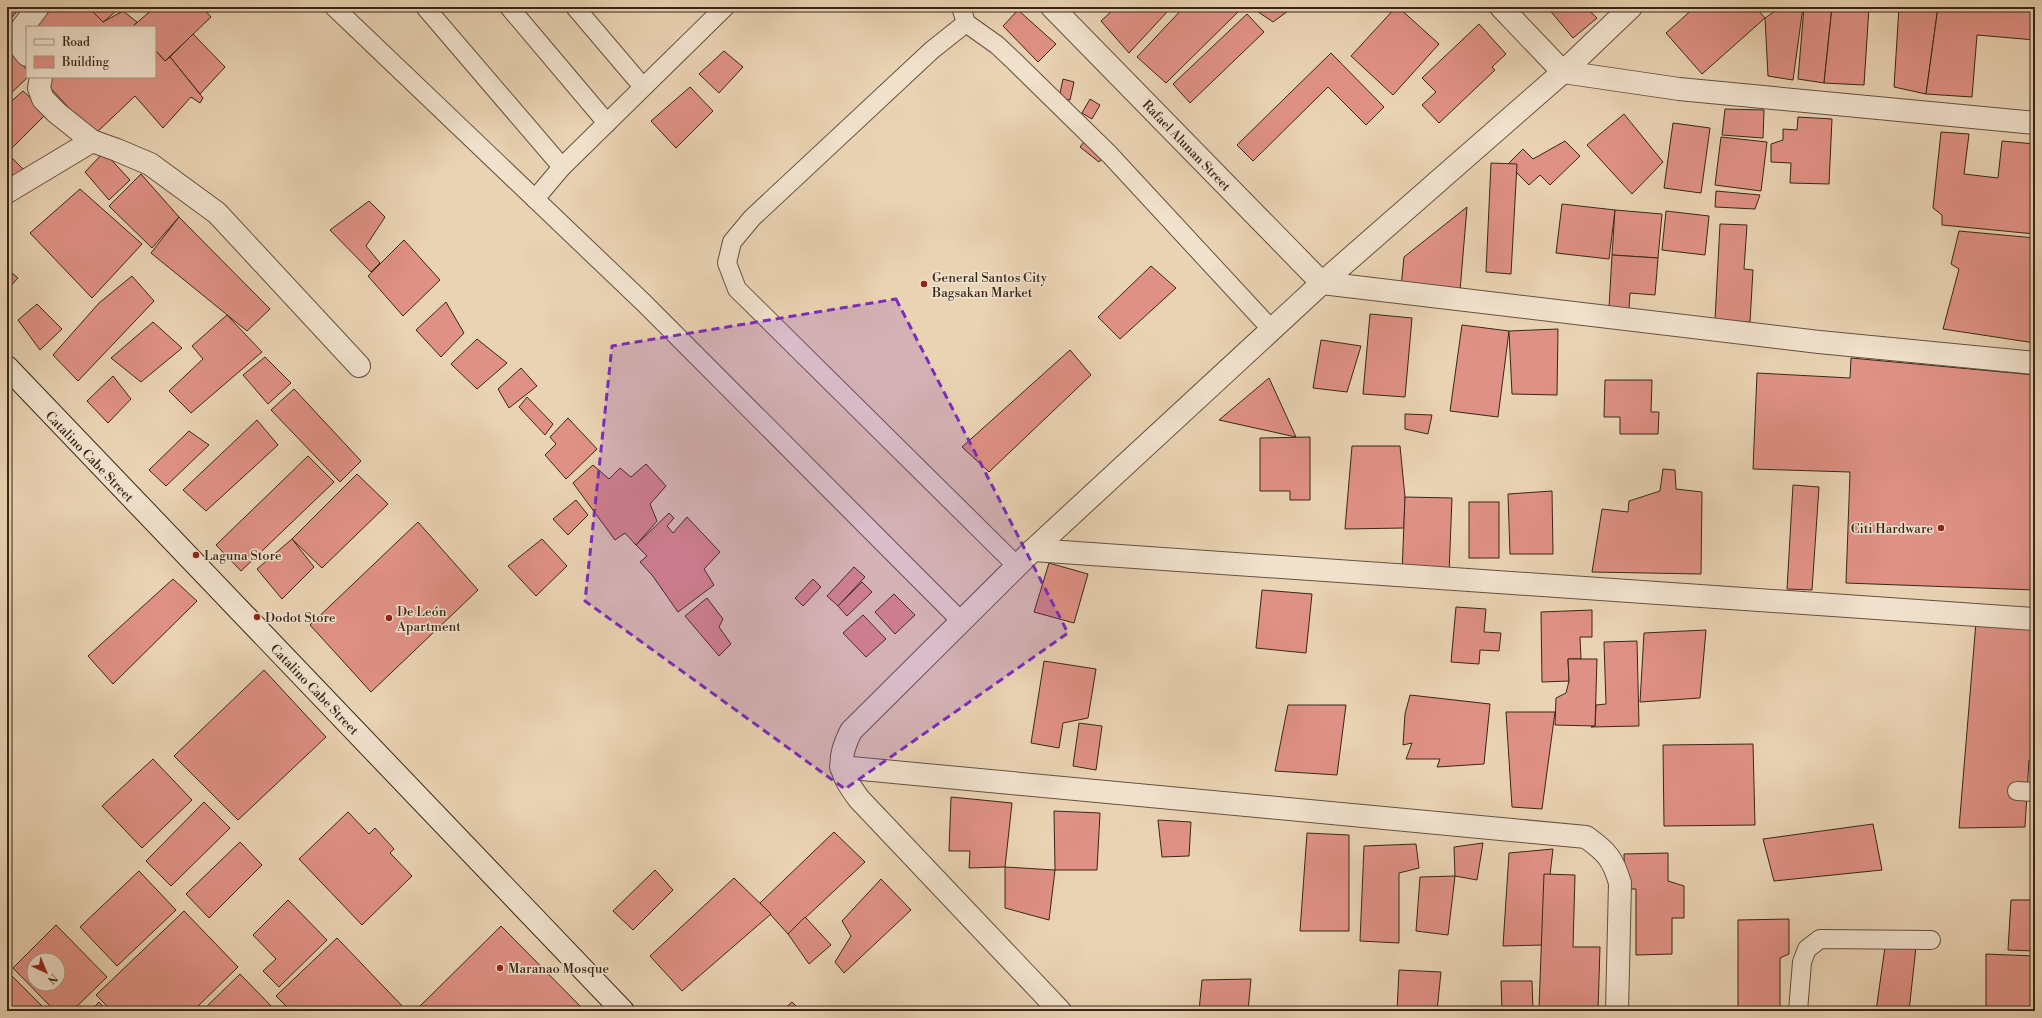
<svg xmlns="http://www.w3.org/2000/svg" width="2042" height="1018" font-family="'Libre Bodoni',serif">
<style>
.building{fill:#e09185;stroke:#382618;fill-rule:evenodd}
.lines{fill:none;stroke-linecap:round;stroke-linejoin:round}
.lane-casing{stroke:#64513f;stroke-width:20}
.street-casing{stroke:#64513f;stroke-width:24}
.secondary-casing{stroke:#382618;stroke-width:24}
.lane{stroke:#f1e2ce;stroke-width:18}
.street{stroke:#f1e2ce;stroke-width:22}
.secondary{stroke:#f1e2ce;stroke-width:22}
.marked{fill:#7b2cbf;fill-opacity:0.2;stroke:#7b2cbf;stroke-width:3;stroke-dasharray:8 5;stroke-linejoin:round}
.poi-dot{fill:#8f2418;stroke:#f1e2ce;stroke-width:1.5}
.labels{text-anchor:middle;stroke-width:3;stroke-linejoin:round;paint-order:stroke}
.street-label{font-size:13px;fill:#382618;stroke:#f1e2ce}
.poi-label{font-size:13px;fill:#382618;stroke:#f1e2ce;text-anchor:start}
</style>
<rect width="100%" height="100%" fill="#ead3b3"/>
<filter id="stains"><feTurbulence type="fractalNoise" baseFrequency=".005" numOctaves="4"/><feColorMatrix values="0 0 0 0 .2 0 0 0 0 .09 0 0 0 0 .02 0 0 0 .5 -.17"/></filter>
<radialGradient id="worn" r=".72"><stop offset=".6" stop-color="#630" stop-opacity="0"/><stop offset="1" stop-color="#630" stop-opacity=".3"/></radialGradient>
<g class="building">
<polygon points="7,7 21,7 7,23"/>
<polygon points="54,7 88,7 103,22 123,11 137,22 132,27 32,27"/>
<polygon points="88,7 119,7 120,8 103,22"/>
<polygon points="155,7 202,7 211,17 165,61 155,50 155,27 132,27"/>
<polygon points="1116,7 1163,7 1167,12 1129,53 1101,21"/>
<polygon points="1184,7 1243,7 1166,83 1137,57"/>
<polygon points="1251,7 1284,7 1288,11 1273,22"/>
<polygon points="1396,7 1398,7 1439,44 1393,95 1351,56"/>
<polygon points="1547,7 1585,7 1597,18 1573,38"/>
<polygon points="1695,7 1755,7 1765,18 1702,74 1666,33"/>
<polygon points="1781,7 1803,7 1793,80 1768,76 1765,18"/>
<polygon points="1804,7 1832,7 1824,83 1798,79"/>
<polygon points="1832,7 1869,7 1864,85 1824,83"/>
<polygon points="1899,7 1938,7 1926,94 1894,87"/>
<polygon points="1938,7 2035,7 2035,40 1977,35 1972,97 1926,94"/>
<polygon points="1018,10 1056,44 1038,62 1003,26"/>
<polygon points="1247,14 1264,32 1190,103 1173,84"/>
<polygon points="1479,24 1506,54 1492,67 1495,70 1439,123 1422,105 1436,92 1422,78"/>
<polygon points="193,34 225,67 200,94 170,57"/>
<polygon points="7,45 27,70 28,77 7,97"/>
<polygon points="155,50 165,61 170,57 203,98 200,103 191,97 163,128 135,96 94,135 45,82 49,77 155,77"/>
<polygon points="724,51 743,67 719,93 699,74"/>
<polygon points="1331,53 1384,107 1366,125 1328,87 1253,161 1237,145"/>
<polygon points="1063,79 1074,82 1070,100 1059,98"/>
<polygon points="690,87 713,111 676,148 651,121"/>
<polygon points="23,91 47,113 7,153 24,170 7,186 7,105"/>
<polygon points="1090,99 1100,105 1092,119 1082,113"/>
<polygon points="1725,109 1764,110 1763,138 1722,135"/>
<polygon points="1624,114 1663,162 1632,194 1587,145"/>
<polygon points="1798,117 1832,119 1829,184 1790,183 1791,163 1771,162 1771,144 1783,140 1783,129 1797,130"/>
<polygon points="1673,123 1710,128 1701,193 1664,188"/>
<polygon points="1941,132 1969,134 1964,174 1998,178 2002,141 2035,144 2035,234 1942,225 1942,215 1933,208"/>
<polygon points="1721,137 1767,142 1761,191 1715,185"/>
<polygon points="1087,138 1106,154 1099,162 1080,147"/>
<polygon points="1565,141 1580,156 1550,185 1540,175 1529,185 1508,164 1523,149 1533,159"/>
<polygon points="104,152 130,180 109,200 85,172"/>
<polygon points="1491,163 1517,164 1511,274 1486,272"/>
<polygon points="141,174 179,217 152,248 109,206"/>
<polygon points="80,189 142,244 92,298 30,233"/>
<polygon points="1716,191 1760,195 1755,209 1715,207"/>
<polygon points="369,201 385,217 366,246 380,263 371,272 330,230"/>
<polygon points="1562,204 1615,210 1609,259 1556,253"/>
<polygon points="1467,207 1460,291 1401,287 1404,257"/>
<polygon points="1615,210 1662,214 1658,258 1612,255"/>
<polygon points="1666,211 1709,216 1705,255 1662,250"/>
<polygon points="179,217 270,309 247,331 151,253"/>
<polygon points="1720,224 1747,225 1744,269 1753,270 1750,322 1715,320"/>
<polygon points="1959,231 2035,238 2035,343 1943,329 1959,269 1951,264"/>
<polygon points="404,240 440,280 403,316 368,276"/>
<polygon points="1612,255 1658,258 1655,295 1630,293 1629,309 1609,308"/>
<polygon points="1151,266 1176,288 1120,339 1098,317"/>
<polygon points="7,269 18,278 7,290"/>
<polygon points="132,276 154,301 78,381 53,355 99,303"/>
<polygon points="446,302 464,333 441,357 416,330"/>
<polygon points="37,304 62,329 40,350 18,320"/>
<polygon points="1370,314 1412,318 1405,397 1363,394"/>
<polygon points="227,315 262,352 191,413 169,391 203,359 192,346"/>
<polygon points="153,322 182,348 141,382 111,358"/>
<polygon points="1462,325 1509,331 1498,417 1450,411"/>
<polygon points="1558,329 1557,395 1512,394 1509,331"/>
<polygon points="477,339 507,363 477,389 451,364"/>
<polygon points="1321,340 1361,346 1347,392 1313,388"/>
<polygon points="1070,350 1091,375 989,472 962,447"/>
<polygon points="265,357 291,383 268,404 243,375"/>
<polygon points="1851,358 2035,375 2035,590 1846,583 1850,472 1753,469 1757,373 1850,378"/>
<polygon points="521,368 537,386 509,408 498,389"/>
<polygon points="113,376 131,399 108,423 87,401"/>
<polygon points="1269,378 1296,437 1219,420"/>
<polygon points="1605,380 1652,380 1651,412 1659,412 1658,434 1620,434 1620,417 1604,417"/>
<polygon points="294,389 361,461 340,482 271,410"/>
<polygon points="527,397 553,424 545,435 519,407"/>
<polygon points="1405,414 1432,415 1428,434 1405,429"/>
<polygon points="568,418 597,449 566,479 545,455 556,444 550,437"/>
<polygon points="257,420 278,445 206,511 183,490"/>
<polygon points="189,431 209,445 166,486 149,470"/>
<polygon points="1310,437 1310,500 1290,500 1290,491 1260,491 1260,438"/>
<polygon points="1352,446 1400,446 1405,497 1404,528 1345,529"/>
<polygon points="308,456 334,482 241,571 216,545"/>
<polygon points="646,464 666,486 650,504 657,521 636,545 625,533 615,540 573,483 593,465 609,479 620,468 631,477"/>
<polygon points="1663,469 1675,470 1676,489 1702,492 1701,574 1592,572 1602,509 1628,512 1629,501 1660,491"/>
<polygon points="357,474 388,504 322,568 292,539"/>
<polygon points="1793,485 1819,487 1812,590 1787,589"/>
<polygon points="1552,491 1553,554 1510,554 1508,494"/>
<polygon points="1405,497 1452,498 1449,574 1402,573"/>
<polygon points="576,500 588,515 568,535 553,519"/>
<rect x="1469" y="502" width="30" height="56"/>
<polygon points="669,513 674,518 667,526 673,533 687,517 720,552 704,569 714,585 678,612 652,575 640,562 647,556 636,545"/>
<polygon points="418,522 478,590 371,692 310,625"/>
<polygon points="292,539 314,567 282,599 257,569"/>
<polygon points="542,539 567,566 536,596 508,566"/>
<polygon points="1049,563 1088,574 1074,623 1034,612"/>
<polygon points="854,567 865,577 838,606 827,596"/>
<polygon points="173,579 197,601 113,684 88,656"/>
<polygon points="813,579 821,587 803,606 795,598"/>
<polygon points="862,582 872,592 847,616 838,606"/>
<polygon points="1262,590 1312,594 1306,653 1256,648"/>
<polygon points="894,594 915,615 895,634 875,612"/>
<polygon points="707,598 723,619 719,627 731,644 719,656 685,616"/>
<polygon points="1456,607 1486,609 1484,632 1501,633 1499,651 1480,650 1479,664 1451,662"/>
<polygon points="1592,610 1592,637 1580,637 1581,659 1568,659 1569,681 1542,682 1541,612"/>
<polygon points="863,615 886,639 866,657 843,633"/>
<polygon points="1976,622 2035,626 2035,759 2029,760 2025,827 1959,828"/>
<polygon points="1706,630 1700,698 1640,702 1644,633"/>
<polygon points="1637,641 1639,726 1591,727 1595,726 1596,705 1606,704 1604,642"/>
<polygon points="1568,659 1597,659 1595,726 1555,725 1556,698 1566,693 1569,681"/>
<polygon points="1044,661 1096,669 1088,718 1063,723 1059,748 1031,743"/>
<polygon points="264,670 326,737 238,820 174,756"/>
<polygon points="1410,695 1490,704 1484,764 1437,767 1440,759 1406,759 1412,743 1403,745 1405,714"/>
<polygon points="1288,705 1346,705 1337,775 1275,771"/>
<polygon points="1506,712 1555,712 1542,809 1512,807"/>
<polygon points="1079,723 1102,726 1096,770 1073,766"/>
<polygon points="1753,744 1755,825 1664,826 1663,745"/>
<polygon points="153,759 192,800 142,848 102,806"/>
<polygon points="951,797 1012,803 1005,867 969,868 970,851 949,851"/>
<polygon points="204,802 230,828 171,886 146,861"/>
<polygon points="1054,811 1100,813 1097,870 1055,870"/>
<polygon points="348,812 369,834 375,828 394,849 390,853 412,876 362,925 299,859"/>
<polygon points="1158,820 1191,822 1189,856 1162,857"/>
<polygon points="1873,824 1882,870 1774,881 1763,839"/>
<polygon points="834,832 865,862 788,934 760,903"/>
<polygon points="1307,833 1349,835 1349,931 1300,931"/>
<polygon points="240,842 262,865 209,918 186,894"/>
<polygon points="1483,843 1477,880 1455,876 1454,847"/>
<polygon points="1416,844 1419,868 1399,873 1399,943 1360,941 1364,846"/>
<polygon points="1553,849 1542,945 1503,946 1509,853"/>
<polygon points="1668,853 1668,881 1684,886 1684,918 1672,918 1672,954 1636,955 1636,889 1625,889 1624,854"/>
<polygon points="1005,867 1055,870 1049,920 1005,908"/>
<polygon points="655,870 673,890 633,930 613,911"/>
<polygon points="139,871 176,910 117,966 80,927"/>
<polygon points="1544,874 1575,875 1573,947 1600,947 1598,1010 1539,1008"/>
<polygon points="1455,876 1448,935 1416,931 1420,877"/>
<polygon points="734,878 771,914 682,991 650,956"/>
<polygon points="881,879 911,910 844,973 835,962 851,936 842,921"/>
<polygon points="288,900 327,940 279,987 263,971 276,959 253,935"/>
<polygon points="2011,900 2035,900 2035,951 2008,950"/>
<polygon points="184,911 238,967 193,1011 112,1011 96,995"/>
<polygon points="805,917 831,945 809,964 788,934"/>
<polygon points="1789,919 1789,954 1780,958 1780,1011 1738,1011 1738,920"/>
<path d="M56 925 107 977 72 1011H55L13 968ZM34 960H58V984H34Z"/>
<polygon points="501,926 585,1011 415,1011"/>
<polygon points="337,938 407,1011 291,1011 276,996"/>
<polygon points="1885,947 1916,947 1909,1011 1876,1011"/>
<polygon points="1986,954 2035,956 2035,1011 1986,1011"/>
<polygon points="1399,970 1441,972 1437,1011 1397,1011"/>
<polygon points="7,971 47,1011 8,1011 7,1010"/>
<polygon points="240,974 276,1011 202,1011"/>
<polygon points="1251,979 1248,1011 1199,1011 1202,980"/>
<polygon points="1501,981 1532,981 1533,1011 1502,1011"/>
<polygon points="99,1002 107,1011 90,1011"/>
<polygon points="792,1002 801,1011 782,1011"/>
</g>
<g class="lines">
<g class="lane-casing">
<g id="lane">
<polyline points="334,7 644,303 961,621"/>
<polyline points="425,7 562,167"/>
<polyline points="509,7 607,123"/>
<polyline points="575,7 643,87"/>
<polyline points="961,7 966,23"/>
<polyline points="535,199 562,167 725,7"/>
<polyline points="1017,566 737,289 727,263 732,242 752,218 932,50 966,23 997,45 1014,61 1110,155 1272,330"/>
<polyline points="2017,791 2035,792"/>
<polyline points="1798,1011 1802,962 1807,949 1820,939 1931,940"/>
</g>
</g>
<g class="street-casing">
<g id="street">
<polyline points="1052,7 1322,283 1819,342 2035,363"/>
<polyline points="1501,7 1563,72 1679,89 2035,123"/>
<polyline points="27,55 18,44 16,36 38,7"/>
<polyline points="41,77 39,88 43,99 57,113 92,141 117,150 150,164 217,213 359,366"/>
<polyline points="7,192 92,141"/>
<polyline points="1033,550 2035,619"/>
<path d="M841 767 1586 837C1607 852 1613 859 1620 883L1617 1011"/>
<path d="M1060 1011 859 799C839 772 836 762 851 731L1033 550 1322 283 1563 72 1631 7"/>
</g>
</g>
<g class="secondary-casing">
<polyline id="secondary" points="7,367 623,1011"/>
</g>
<use href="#lane" class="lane"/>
<use href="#street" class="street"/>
<use href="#secondary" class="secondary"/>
</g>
<path class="marked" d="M896 299 1068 633 845 789 585 601 612 346Z"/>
<g class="poi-dot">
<circle cx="924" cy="284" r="4"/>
<circle cx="1941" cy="528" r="4"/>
<circle cx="196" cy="555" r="4"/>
<circle cx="257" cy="617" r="4"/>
<circle cx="389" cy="618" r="4"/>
<circle cx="500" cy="968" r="4"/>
</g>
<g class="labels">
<g class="street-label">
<text transform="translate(1187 145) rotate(46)" y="5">Rafael Alunan Street</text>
<text transform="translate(90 456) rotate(46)" y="5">Catalino Cabe Street</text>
<text transform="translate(315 689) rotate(46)" y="5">Catalino Cabe Street</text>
</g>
<g class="poi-label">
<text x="932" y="282">General Santos City<tspan x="932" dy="15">Bagsakan Market</tspan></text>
<text x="1933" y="533" text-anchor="end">Citi Hardware</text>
<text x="204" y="560">Laguna Store</text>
<text x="397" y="616">De León<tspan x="397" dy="15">Apartment</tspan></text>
<text x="265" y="622">Dodot Store</text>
<text x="508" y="973">Maranao Mosque</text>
</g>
</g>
<rect width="2042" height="1018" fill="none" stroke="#ead3b3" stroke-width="24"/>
<rect x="8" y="8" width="2026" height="1002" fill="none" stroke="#382618" stroke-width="2"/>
<rect x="12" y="12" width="2018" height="994" fill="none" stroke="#382618"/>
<rect x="26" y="26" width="130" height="52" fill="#f1e2ce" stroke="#a79785"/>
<rect x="34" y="39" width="20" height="6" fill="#f1e2ce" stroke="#a79785"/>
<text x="62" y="46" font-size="12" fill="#382618">Road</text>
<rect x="34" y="56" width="20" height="12" fill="#e09185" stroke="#a79785"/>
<text x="62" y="66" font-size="12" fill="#382618">Building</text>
<g transform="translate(46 972) rotate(136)"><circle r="19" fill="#f1e2ce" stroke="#a79785"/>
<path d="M0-3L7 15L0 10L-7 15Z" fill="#8f2418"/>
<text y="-6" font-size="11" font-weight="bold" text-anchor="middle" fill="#382618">N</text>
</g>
<rect width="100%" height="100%" filter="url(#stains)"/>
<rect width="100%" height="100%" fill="url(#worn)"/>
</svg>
